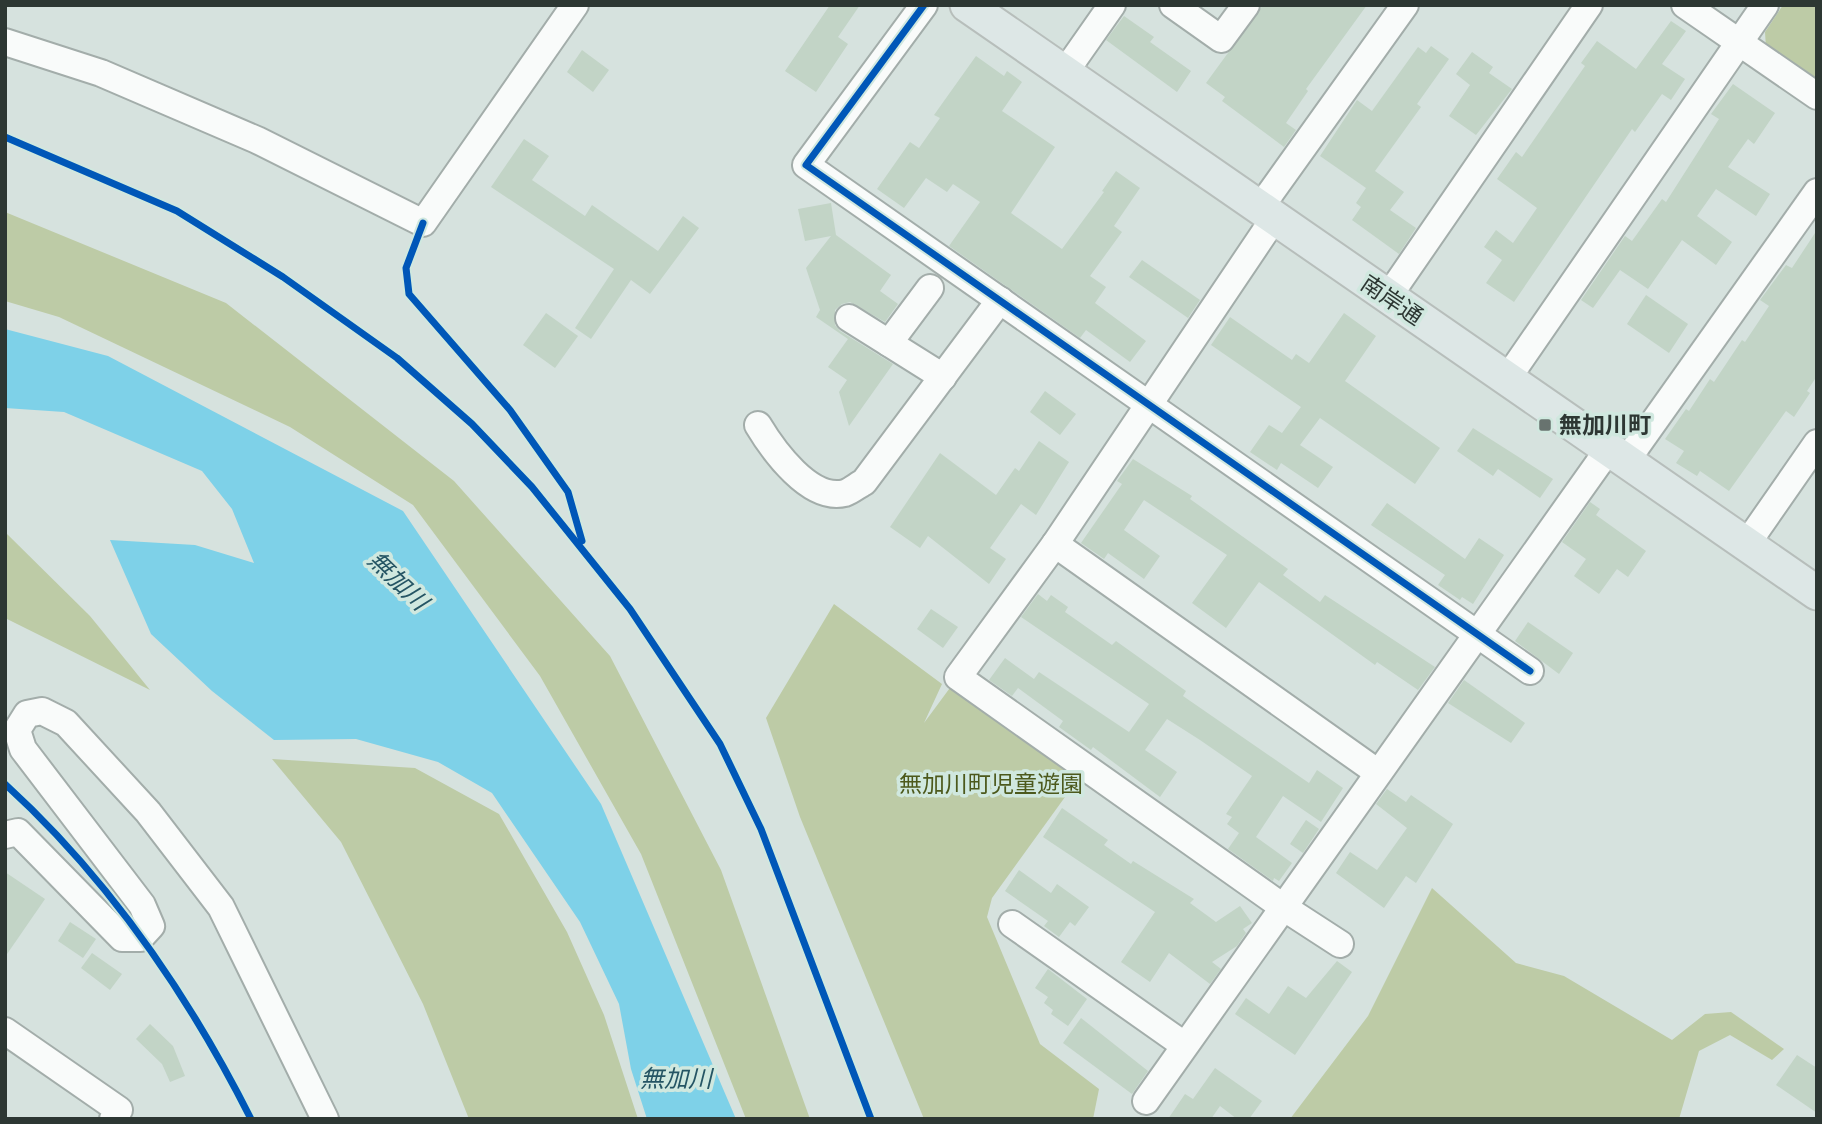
<svg xmlns="http://www.w3.org/2000/svg" width="1822" height="1124" font-family="Arial,'Noto Sans JP',sans-serif">
<style>
.green{fill:#bdcba6}
.water{fill:#7ed1e8}
.building{fill:#c2d4c6}
.lines{fill:none;stroke-linecap:round;stroke-linejoin:round}
.minor-casing{stroke:#a3adaa;stroke-width:30}
.major-casing{stroke:#b7bebb;stroke-width:37}
.minor{stroke:#f9fbfa;stroke-width:26}
.major{stroke:#dde7e6;stroke-width:33}
.cycleway-casing{stroke:#d0e8df;stroke-width:11}
.cycleway{stroke:#0057b8;stroke-width:7}
.poi-dot{fill:#68736f;stroke:#d0e8df;stroke-width:2.5}
.labels{text-anchor:middle;stroke-width:7;stroke-linejoin:round;paint-order:stroke}
.street-label{font-size:23px;fill:#2d3733;stroke:#d0e8df}
.poi-label{font-size:23px;font-weight:bold;fill:#2d3733;stroke:#d0e8df;text-anchor:start}
.park-label{font-size:23px;fill:#4c591c;stroke:#d0e8df}
.water-label{font-size:24px;font-style:italic;fill:#255564;stroke:#d0e8df}
</style>
<rect width="100%" height="100%" fill="#d6e2de"/>
<g class="green">
<polygon points="1783,5 1817,5 1817,84 1766,48 1765,32"/>
<polygon points="5,212 226,303 454,481 610,656 721,870 810,1119 746,1119 641,854 540,676 413,505 290,427 59,317 5,301"/>
<polygon points="5,532 90,616 150,690 5,618"/>
<polygon points="834,604 942,684 924,723 958,677 1086,768 992,898 987,917 1040,1044 1099,1089 1093,1119 924,1119 800,817 766,718"/>
<polygon points="272,759 415,768 499,814 567,932 604,1015 638,1119 469,1119 423,1004 341,842"/>
<polygon points="1432,888 1516,963 1564,976 1672,1040 1705,1014 1731,1012 1784,1049 1772,1060 1730,1035 1699,1051 1679,1119 1290,1119 1368,1016"/>
</g>
<polygon class="water" points="5,329 108,356 403,511 601,804 736,1119 647,1119 631,1069 619,1004 580,922 492,793 438,762 356,739 274,740 212,691 151,634 110,540 195,545 254,563 232,509 202,471 64,412 5,408"/>
<g class="building">
<polygon points="830,5 860,5 838,37 848,44 816,92 785,71"/>
<polygon points="1263,5 1367,5 1306,89 1308,91 1286,123 1296,130 1284,147 1222,101 1225,97 1206,83"/>
<polygon points="1124,16 1154,37 1150,42 1191,71 1177,92 1106,40"/>
<polygon points="1671,21 1686,31 1662,64 1685,79 1671,100 1662,94 1635,132 1632,129 1514,302 1486,283 1502,260 1484,247 1496,230 1513,243 1537,208 1497,179 1516,152 1522,157 1585,66 1581,63 1597,41 1636,69"/>
<polygon points="1431,46 1449,59 1417,104 1421,107 1375,171 1404,192 1390,210 1416,228 1399,254 1352,220 1361,207 1356,203 1366,188 1320,156 1357,100 1372,111 1418,47 1426,53"/>
<polygon points="582,50 609,70 593,92 567,72"/>
<polygon points="1472,52 1493,67 1489,73 1512,89 1476,135 1449,116 1470,85 1456,74"/>
<polygon points="976,56 1004,76 1007,71 1022,82 1002,111 1055,147 1011,213 1062,249 1104,192 1102,191 1116,171 1140,188 1114,226 1122,232 1090,276 1106,287 1095,303 1146,341 1130,362 1086,330 1080,338 949,246 980,202 953,184 947,192 926,178 904,208 877,189 910,142 919,148 940,118 934,115"/>
<polygon points="1733,84 1775,113 1754,144 1748,139 1728,167 1770,194 1756,216 1716,189 1697,216 1732,242 1716,265 1682,240 1648,289 1620,270 1593,308 1581,300 1625,236 1632,241 1662,199 1666,202 1719,119 1711,114"/>
<polygon points="524,139 549,156 532,180 585,216 592,205 658,251 683,216 699,228 650,294 631,280 591,339 575,328 614,269 491,187"/>
<polygon points="831,203 836,235 891,275 880,291 898,304 885,322 850,302 842,304 835,310 835,325 840,331 893,364 849,426 839,392 847,380 828,367 848,339 816,317 820,310 806,268 831,236 805,241 798,209"/>
<polygon points="1817,230 1817,376 1807,391 1810,393 1794,417 1786,411 1729,491 1700,471 1697,476 1676,463 1684,451 1665,439 1686,409 1689,411 1710,379 1714,382 1742,340 1745,342 1769,306 1760,300 1786,265 1792,268"/>
<polygon points="1142,260 1200,300 1188,318 1129,277"/>
<polygon points="1646,295 1688,324 1669,353 1627,324"/>
<polygon points="546,313 578,336 555,368 523,345"/>
<polygon points="1344,313 1376,336 1345,381 1440,448 1415,484 1320,418 1300,445 1333,467 1318,488 1281,463 1277,470 1250,452 1269,425 1282,433 1301,407 1211,345 1230,317 1292,360 1296,354 1309,363"/>
<polygon points="1045,391 1076,414 1060,435 1030,412"/>
<polygon points="1473,428 1553,479 1540,498 1498,469 1493,476 1457,451"/>
<polygon points="1039,441 1069,462 1036,515 1021,504 990,548 1006,559 989,584 928,536 920,548 890,527 940,453 996,495 1015,468 1019,471"/>
<polygon points="1133,459 1192,496 1190,499 1288,569 1283,575 1320,602 1325,595 1435,667 1418,690 1377,662 1375,665 1259,582 1226,628 1192,603 1227,555 1144,500 1124,530 1160,556 1144,579 1108,553 1104,559 1081,543 1122,484 1117,481"/>
<polygon points="1590,502 1600,509 1596,515 1646,551 1628,577 1617,569 1599,594 1574,576 1586,559 1562,542"/>
<polygon points="1387,503 1465,559 1479,538 1504,555 1473,604 1462,597 1460,600 1438,585 1445,575 1371,525"/>
<polygon points="1038,594 1047,601 1051,595 1068,607 1065,612 1112,645 1116,641 1186,691 1183,696 1309,783 1317,770 1343,788 1321,822 1283,796 1256,837 1292,863 1279,881 1274,878 1273,881 1228,849 1239,833 1227,824 1232,817 1226,814 1252,776 1200,740 1167,719 1145,750 1177,772 1160,797 1093,747 1091,750 1059,727 1063,721 1018,688 1012,696 989,680 1005,658 1034,679 1039,672 1129,732 1149,704 1021,617"/>
<polygon points="931,609 958,627 943,648 917,629"/>
<polygon points="1528,622 1573,653 1559,674 1515,641"/>
<polygon points="1464,680 1525,723 1511,743 1448,703"/>
<polygon points="1387,789 1406,802 1411,795 1453,824 1416,883 1406,876 1384,908 1336,873 1350,852 1377,870 1407,828 1376,804"/>
<polygon points="1062,808 1108,840 1104,845 1131,864 1133,861 1194,899 1190,903 1216,922 1240,906 1252,923 1243,929 1246,933 1237,946 1212,962 1221,969 1210,984 1169,953 1150,982 1121,962 1155,912 1043,837"/>
<polygon points="1306,820 1319,829 1303,853 1290,844"/>
<polygon points="1019,870 1051,893 1057,884 1089,907 1075,926 1070,922 1059,937 1044,926 1048,921 1005,891"/>
<polygon points="5,872 45,899 5,957"/>
<polygon points="70,922 96,939 83,958 58,941"/>
<polygon points="92,953 122,974 110,990 81,968"/>
<polygon points="1337,961 1352,972 1295,1055 1235,1014 1246,998 1269,1014 1288,986 1306,998"/>
<polygon points="1048,969 1087,999 1068,1026 1051,1014 1053,1010 1044,1003 1048,997 1035,988"/>
<polygon points="1081,1018 1148,1071 1132,1094 1063,1043"/>
<polygon points="150,1024 173,1046 185,1076 170,1082 162,1064 136,1039"/>
<polygon points="1797,1055 1817,1068 1817,1113 1776,1085"/>
<polygon points="1215,1068 1262,1101 1249,1119 1237,1119 1220,1106 1211,1119 1168,1119 1185,1094 1193,1099"/>
</g>
<g class="lines">
<g class="minor-casing">
<g id="minor">
<polyline points="924,5 806,165 1530,671"/>
<polyline points="1173,5 1221,39 1246,5"/>
<polyline points="1685,5 1817,96"/>
<polyline points="5,42 101,73 257,140 423,223 575,5"/>
<polyline points="1065,72 1112,5"/>
<polyline points="1259,209 1405,5"/>
<polyline points="1273,220 1055,544 958,677 1283,907 1340,944"/>
<polyline points="1388,297 1589,5"/>
<polyline points="849,318 943,377"/>
<polyline points="889,343 930,288"/>
<polyline points="1507,379 1765,5"/>
<path d="M758 425C773 450 810 502 845 493 851 491 858 485 864 482L1000 300"/>
<polyline points="1626,461 1817,192"/>
<polyline points="1055,544 1377,772"/>
<polyline points="1746,545 1817,443"/>
<polyline points="5,835 18,832 122,938 140,938 151,926 142,905 23,749 17,730 27,714 42,711 66,723 148,812 221,907 325,1119"/>
<polyline points="1012,924 1184,1045"/>
<polyline points="5,1031 119,1110 113,1119"/>
<polyline points="1146,1101 1608,450"/>
</g>
</g>
<g class="major-casing">
<polyline id="major" points="967,5 1817,593"/>
</g>
<use href="#minor" class="minor"/>
<use href="#major" class="major"/>
<g class="cycleway-casing">
<g id="cycleway">
<polyline points="924,5 806,165 1530,671"/>
<polyline points="5,137 177,211 283,277 397,358 472,424 532,487 630,609 720,744 761,829 871,1119"/>
<polyline points="423,223 406,268 409,294 510,410 568,492 582,541"/>
<path d="M5 784C107 877 189 996 251 1119"/>
</g>
</g>
<use href="#cycleway" class="cycleway"/>
</g>
<rect class="poi-dot" x="1538" y="418" width="14" height="14" rx="3.5"/>
<g class="labels">
<g class="street-label">
<text transform="translate(1392 300) rotate(34)" y="8">南岸通</text>
</g>
<g class="poi-label">
<text x="1559" y="433">無加川町</text>
</g>
<g class="park-label">
<text x="991" y="792">無加川町児童遊園</text>
</g>
<g class="water-label">
<text transform="translate(398 581) rotate(44)" y="8">無加川</text>
<text x="676" y="1087">無加川</text>
</g>
</g>
<rect width="1822" height="1124" fill="none" stroke="#2d3733" stroke-width="14"/>
</svg>
